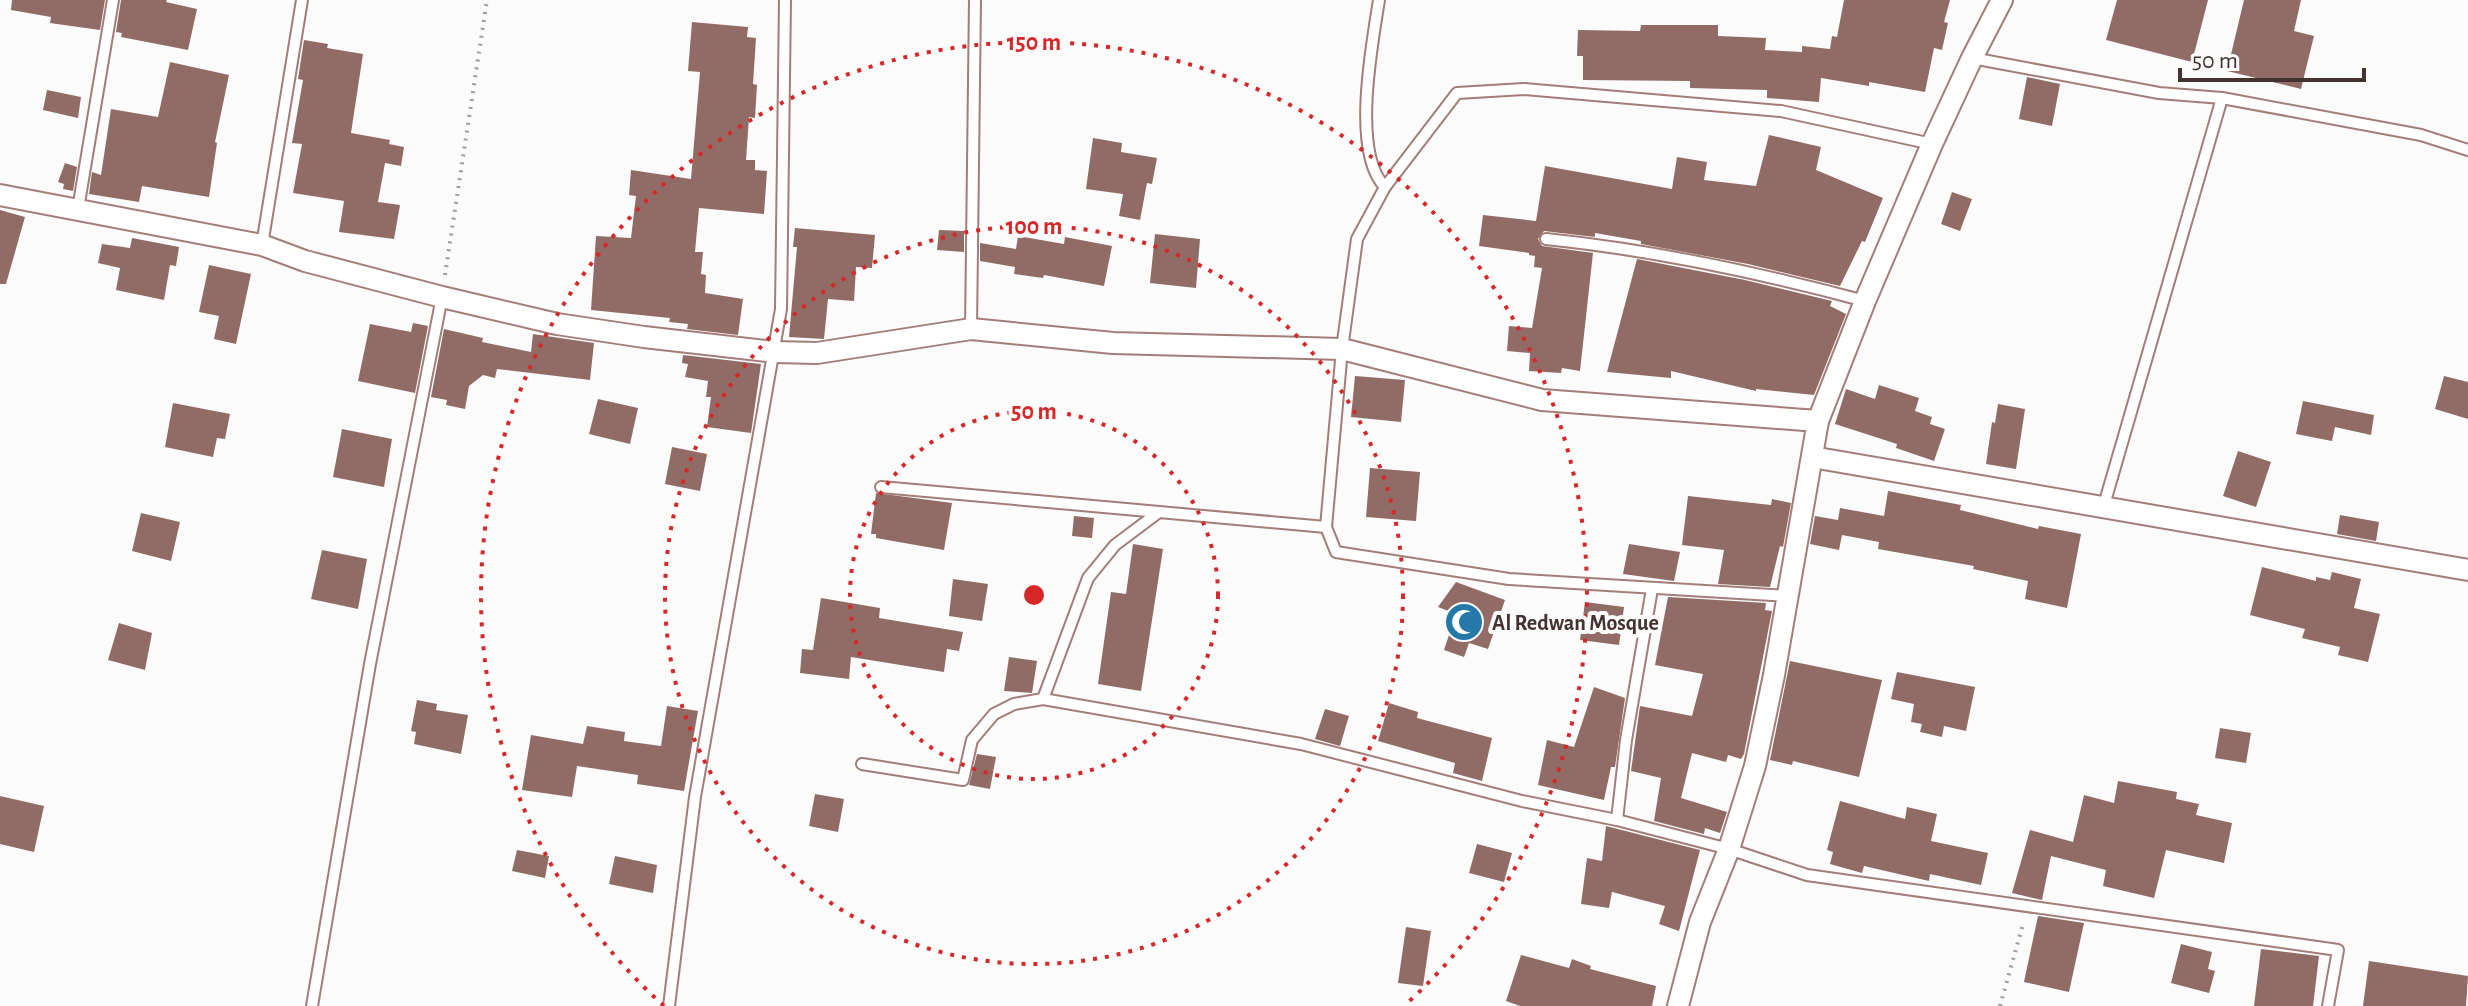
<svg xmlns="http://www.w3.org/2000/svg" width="2468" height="1006" font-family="'Alegreya Sans',sans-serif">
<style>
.building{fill:#916c66}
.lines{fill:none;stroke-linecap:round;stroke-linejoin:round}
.service-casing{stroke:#a37d77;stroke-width:14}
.minor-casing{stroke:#a37d77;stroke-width:24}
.path{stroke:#a49b9a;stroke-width:4;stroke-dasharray:2 6;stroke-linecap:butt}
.service{stroke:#fff;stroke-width:10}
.minor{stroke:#fff;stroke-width:20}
.ring{fill:none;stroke:#d62828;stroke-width:4;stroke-dasharray:4 8}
.labels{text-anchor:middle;stroke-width:8;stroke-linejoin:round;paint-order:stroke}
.poi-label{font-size:22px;font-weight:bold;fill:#433230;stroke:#fbfbfb;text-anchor:start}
.centre{fill:#d62828;stroke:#fbfbfb;stroke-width:4}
.ring-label{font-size:24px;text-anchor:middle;font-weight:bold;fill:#d62828;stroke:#fbfbfb;stroke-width:8;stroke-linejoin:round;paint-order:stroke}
</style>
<rect width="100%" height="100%" fill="#fbfbfb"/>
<g class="building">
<polygon points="12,0 105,0 100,30 50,23 51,17 11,10"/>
<polygon points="121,0 167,0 166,2 197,9 188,50 121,37 122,33 116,32"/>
<polygon points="1844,0 1950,0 1944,22 1948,23 1942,50 1934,48 1925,92 1869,82 1869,86 1821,78 1819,102 1767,98 1767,90 1690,88 1690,81 1583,80 1583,56 1577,56 1578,30 1640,31 1641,25 1718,25 1718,36 1766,38 1765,50 1802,52 1802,46 1830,49 1832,36 1837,37"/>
<polygon points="2117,0 2208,0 2192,62 2106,40"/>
<polygon points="2244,0 2301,0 2294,31 2314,36 2301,89 2227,71"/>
<polygon points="692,22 748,27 747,37 756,38 753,84 757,85 755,118 749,117 746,160 755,160 755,170 767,171 764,214 699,208 695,252 703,252 701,274 706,275 705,293 743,299 738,335 687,329 688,324 669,322 670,318 591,310 596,236 631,238 636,196 629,195 631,170 691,179 700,72 688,71"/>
<polygon points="304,40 328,44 327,48 363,54 351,133 390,140 389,144 404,147 401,166 385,163 378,202 400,205 394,239 339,232 344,201 293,193 302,144 292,143 303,80 298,79"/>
<polygon points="170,62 229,75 215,142 217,143 209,197 142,186 139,202 89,194 92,172 101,175 111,109 158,117"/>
<polygon points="2027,77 2060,84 2052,126 2019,119"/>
<polygon points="47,90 81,97 78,118 43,110"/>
<polygon points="1769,135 1821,147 1816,170 1883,198 1865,242 1862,241 1840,286 1748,264 1641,244 1641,241 1595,233 1595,237 1544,231 1538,239 1542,246 1593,253 1580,371 1562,368 1561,373 1529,371 1530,353 1507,351 1509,326 1532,328 1542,268 1534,267 1535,256 1529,255 1529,253 1479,246 1483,215 1536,221 1545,166 1672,189 1677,157 1707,162 1704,180 1756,186"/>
<polygon points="1093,138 1122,143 1121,152 1157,158 1152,184 1147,183 1140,220 1119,216 1123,194 1086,189"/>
<polygon points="65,163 77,167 73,191 63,189 64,184 58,182"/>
<polygon points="1952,192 1972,199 1960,231 1941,224"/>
<polygon points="0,210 25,217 6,284 0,284"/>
<polygon points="795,228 875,235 872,268 856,267 854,301 828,299 824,339 789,337 797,247 793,247"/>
<polygon points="939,230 964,231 964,252 937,250"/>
<polygon points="1155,234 1200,239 1196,288 1150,283"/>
<polygon points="1018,236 1064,244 1065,237 1112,246 1104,286 1044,275 1043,278 1014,274 1015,267 980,261 980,243 1016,249"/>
<polygon points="132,238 179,247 176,266 170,265 164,300 116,290 120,268 98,263 102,244 130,248"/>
<polygon points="1637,259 1745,280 1832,301 1830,306 1846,314 1814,395 1756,389 1756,391 1671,371 1671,378 1607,372"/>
<polygon points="209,265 251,274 236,344 214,339 219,316 199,312"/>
<polygon points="413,323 428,326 415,393 358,381 370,324 411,332"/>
<polygon points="444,329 483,338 482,342 531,352 533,334 594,343 590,380 497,369 495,378 483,375 469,386 465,409 446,405 447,400 431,397"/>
<polygon points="683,355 761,364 751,433 707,427 711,397 706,397 708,381 685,377 688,364 682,363"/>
<polygon points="1355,376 1405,380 1401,422 1351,417"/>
<polygon points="2444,376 2468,382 2468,419 2435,409"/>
<polygon points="1879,385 1919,398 1915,411 1932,417 1930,424 1945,429 1934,461 1896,448 1897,444 1835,424 1846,389 1875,399"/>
<polygon points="598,399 638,408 630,444 589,434"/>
<polygon points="2303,401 2374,415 2371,435 2335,427 2332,441 2296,434"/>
<polygon points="173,403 230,414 225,439 217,438 213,457 165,447"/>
<polygon points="1998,404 2025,409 2016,469 1986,464 1992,422 1995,423"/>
<polygon points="342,429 392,439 384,487 333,477"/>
<polygon points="672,447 707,454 700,491 665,484"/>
<polygon points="2238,451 2271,462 2256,507 2223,496"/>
<polygon points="1370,468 1420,472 1416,521 1366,517"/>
<polygon points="1888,491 1961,505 1960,510 2038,529 2039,526 2081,534 2067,608 2025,599 2028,581 1973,569 1974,566 1878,549 1879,542 1842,535 1839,550 1810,544 1815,516 1838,520 1840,508 1884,516"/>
<polygon points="876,493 952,503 944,550 876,538 876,534 871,534"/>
<polygon points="1688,496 1771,505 1772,499 1791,503 1783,547 1780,546 1770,587 1718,584 1724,550 1682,545"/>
<polygon points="141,513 180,522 171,561 132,551"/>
<polygon points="2340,515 2379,522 2376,541 2337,534"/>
<polygon points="1074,516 1094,518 1092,538 1072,536"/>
<polygon points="1133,544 1163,549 1141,691 1098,684 1111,592 1126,594"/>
<polygon points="1629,544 1680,552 1674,581 1623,574"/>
<polygon points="322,550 367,559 358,609 311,599"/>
<polygon points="2262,567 2316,581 2316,577 2330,580 2332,572 2361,579 2354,608 2380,614 2368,662 2338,655 2340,647 2302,638 2305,629 2250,615"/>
<polygon points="953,579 988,584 982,621 949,616"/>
<polygon points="1456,582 1505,600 1488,649 1469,643 1464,657 1444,650 1456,614 1438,607"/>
<polygon points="1668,597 1766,603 1765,610 1772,611 1744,754 1741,759 1728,755 1726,762 1692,753 1681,798 1727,812 1720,833 1705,828 1704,834 1654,821 1661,778 1631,771 1640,706 1692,716 1703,674 1655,665"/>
<polygon points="821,598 880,608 879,618 963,632 959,651 947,649 944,672 851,657 849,679 800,673 802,649 813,650"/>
<polygon points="1585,602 1624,607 1619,645 1580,640"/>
<polygon points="119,623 152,633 145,670 108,660"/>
<polygon points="1009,657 1037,661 1032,693 1004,691"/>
<polygon points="1790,661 1882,680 1859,777 1793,761 1792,765 1770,760"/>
<polygon points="1897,672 1975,687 1966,731 1944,726 1942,737 1920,732 1922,724 1911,722 1914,704 1891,699"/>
<polygon points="1594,687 1625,698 1615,767 1611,767 1604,800 1538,785 1547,740 1574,747"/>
<polygon points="417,700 437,704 436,710 468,715 461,754 414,744 416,732 411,731"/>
<polygon points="1389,703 1418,712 1417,718 1492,738 1482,781 1453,773 1455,763 1378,741"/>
<polygon points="667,706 698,711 684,791 637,784 638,775 577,766 572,797 522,790 531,735 583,744 587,726 625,732 624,741 661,746"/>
<polygon points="1325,709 1349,716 1340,746 1315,739"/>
<polygon points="2220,728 2251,733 2246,763 2215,758"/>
<polygon points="977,754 996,757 990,789 969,785"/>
<polygon points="2118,781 2177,792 2176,799 2199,804 2196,815 2232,823 2224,863 2166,850 2154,898 2103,886 2106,870 2051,856 2042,900 2012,893 2030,830 2073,842 2084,795 2114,803"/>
<polygon points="815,794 844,799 838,832 809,826"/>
<polygon points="0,796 44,806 34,852 0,844"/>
<polygon points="1840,801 1905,819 1907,807 1937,814 1931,841 1988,853 1981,885 1930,874 1929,881 1864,866 1862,873 1830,864 1833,852 1827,850"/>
<polygon points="1606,826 1700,850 1679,931 1659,924 1665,906 1612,892 1609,908 1581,904 1587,858 1602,861"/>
<polygon points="1477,844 1512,853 1504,882 1469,873"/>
<polygon points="517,850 549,856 545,878 512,871"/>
<polygon points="615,856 657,865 653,893 609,884"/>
<polygon points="2038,916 2084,923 2069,992 2024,982"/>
<polygon points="1406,927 1431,931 1423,986 1398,983"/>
<polygon points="2181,944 2212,952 2208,969 2215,971 2209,993 2171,983"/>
<polygon points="2261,949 2319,956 2313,1006 2254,1006"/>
<polygon points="1521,955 1569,968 1572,959 1591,966 1590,969 1656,986 1652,1006 1520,1006 1506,1001"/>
<polygon points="2369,961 2468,976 2466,1006 2363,1006"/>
</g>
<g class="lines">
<g class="service-casing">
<g id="service">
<path d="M1379 0C1372 45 1351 153 1385 187L1357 239 1342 349 1326 527 1336 552 1509 579 1787 596"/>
<polyline points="1972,58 2159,93 2222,98"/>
<polyline points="1385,187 1457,93 1524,89 1781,111 1932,144"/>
<polyline points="78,209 113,0"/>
<path d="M1546 239C1654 250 1761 273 1865 301"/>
<polyline points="262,245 302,0"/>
<polyline points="971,329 975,0"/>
<polyline points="881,487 1326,527"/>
<polyline points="2104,505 2222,98 2421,135 2468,150"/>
<polyline points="1043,699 1088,578 1115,545 1159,512"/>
<polyline points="862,764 963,780 972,740 994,714 1014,704 1043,699 1301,744 1522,801 1617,820 1729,849 1807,875 2338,950 2328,1006"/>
<polyline points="1617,820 1626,740 1652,589"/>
<polyline points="312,1006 370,664 442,297"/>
<polyline points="669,1006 695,797 781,309 785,0"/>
</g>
</g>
<g class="minor-casing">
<g id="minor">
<polyline points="0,195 262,245 305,261 442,297 557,324 644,337 775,352 817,353 971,329 1113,343 1342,349 1542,400 1818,421"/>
<polyline points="1812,457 2468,570"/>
<polyline points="1678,1006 1700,922 1729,849 1755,766 1774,675 1818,421 1865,301 1932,144 1972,58 2002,0"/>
</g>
</g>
<g class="path">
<polyline points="445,275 487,0"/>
<polyline points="2000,1006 2023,924"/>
</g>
<use href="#service" class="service"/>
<use href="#minor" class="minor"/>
</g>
<g class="ring">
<circle cx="1034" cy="595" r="184"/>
<circle cx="1034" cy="595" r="369"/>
<path d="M664 1006A553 553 0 1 1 1404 1006"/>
</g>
<defs>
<g id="mosque-disc" transform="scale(2)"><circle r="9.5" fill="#2479a9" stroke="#fbfbfb"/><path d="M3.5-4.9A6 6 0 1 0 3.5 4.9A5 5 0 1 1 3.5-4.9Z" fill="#fff"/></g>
</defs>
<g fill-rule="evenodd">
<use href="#mosque-disc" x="1464" y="622"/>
</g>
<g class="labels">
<g class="poi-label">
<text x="1492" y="630">Al Redwan Mosque</text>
</g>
</g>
<circle cx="1034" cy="595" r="12" class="centre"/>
<g class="ring-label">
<text x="1034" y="50">150 m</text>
<text x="1034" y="234">100 m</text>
<text x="1034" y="419">50 m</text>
</g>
<path d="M2180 68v12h184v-12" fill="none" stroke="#433230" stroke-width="4"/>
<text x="2192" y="68" font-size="24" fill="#433230" stroke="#fbfbfb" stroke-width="6" paint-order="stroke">50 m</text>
</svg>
